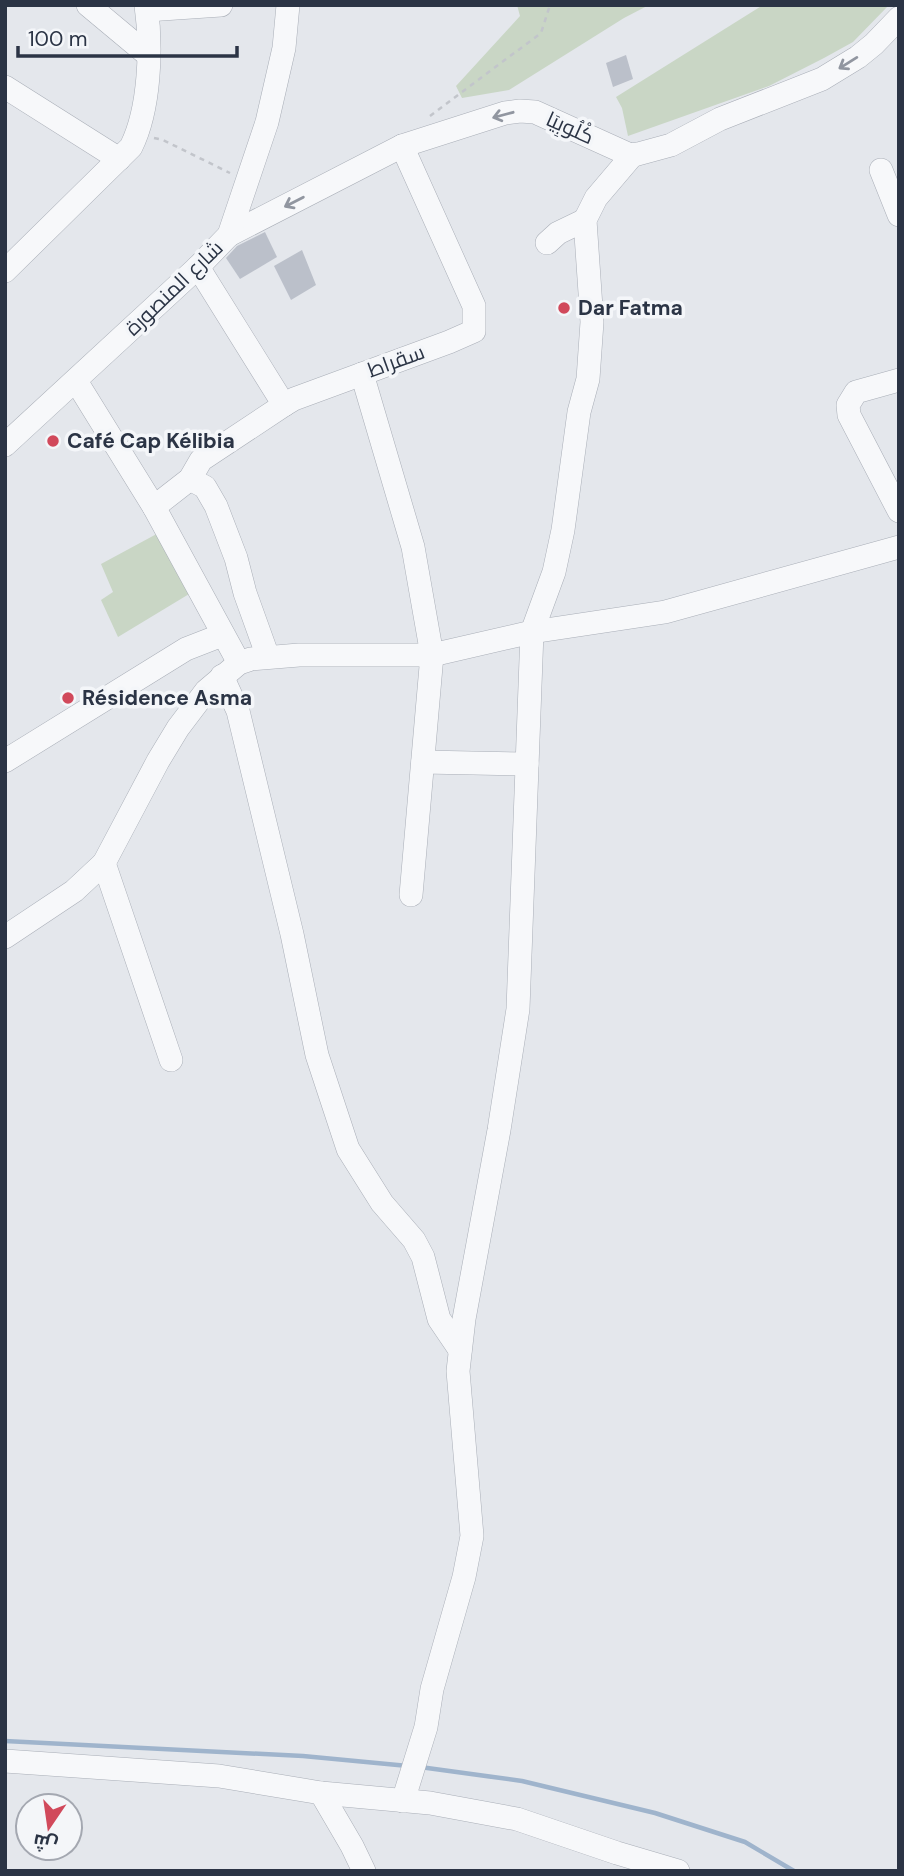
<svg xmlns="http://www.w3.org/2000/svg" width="904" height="1876" font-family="'DM Sans',Cairo,sans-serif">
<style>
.green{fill:#c9d6c5}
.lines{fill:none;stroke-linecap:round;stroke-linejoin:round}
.stream{stroke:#9fb4cc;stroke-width:4.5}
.building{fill:#bbc0ca}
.minor-casing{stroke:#a9aeb7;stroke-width:24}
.path{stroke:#c2c5cb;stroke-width:2.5;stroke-dasharray:5 5;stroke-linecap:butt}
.minor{stroke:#f7f8fa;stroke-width:23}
.oneway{stroke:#9196a0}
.poi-dot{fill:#d1495b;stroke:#f4f6f9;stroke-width:2.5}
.labels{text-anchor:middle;stroke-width:7;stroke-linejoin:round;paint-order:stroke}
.street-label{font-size:21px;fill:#2b3445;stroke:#f4f6f9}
.poi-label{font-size:21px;font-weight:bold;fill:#2b3445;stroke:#f4f6f9;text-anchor:start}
</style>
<rect width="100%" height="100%" fill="#e4e7ec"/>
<g class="green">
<polygon points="517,5 649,5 624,18 509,90 462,98 456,86 520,16"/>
<polygon points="763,5 889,5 853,42 824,58 769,86 628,136 622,108 616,97"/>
<polygon points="164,530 199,588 118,637 101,600 113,592 101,564"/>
</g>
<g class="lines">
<g class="stream">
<polyline points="5,1741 303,1756 408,1766"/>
<polyline points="420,1767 522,1781 655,1813 745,1842 794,1871"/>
</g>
</g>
<g class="building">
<polygon points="626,55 633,79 613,87 606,63"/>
<polygon points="265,232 277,257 240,279 226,258 237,246"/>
<polygon points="302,250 316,285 291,300 274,266"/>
</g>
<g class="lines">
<g class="minor-casing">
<g id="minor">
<polyline points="88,5 148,55"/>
<polyline points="147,10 221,5"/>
<polyline points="5,87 119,159"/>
<polyline points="881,170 899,215"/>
<polyline points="229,235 402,146 505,113 520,111 535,112 630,155 638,154 671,145 720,119 822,79 858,57 874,44 899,18"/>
<polyline points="547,243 558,233 585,220"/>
<polyline points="198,267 284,405 294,399 449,342 474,331 474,306 402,146"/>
<path d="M5 271 131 147C150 109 152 47 146 5"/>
<polyline points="362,374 413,547 432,655 411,895"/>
<polyline points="899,380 856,392 848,405 849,415 899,511"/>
<polyline points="76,381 154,507 239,663"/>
<polyline points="5,445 198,267 229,235 267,122 284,48 288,5"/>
<polyline points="190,479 205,487 216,506 236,558 245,593 268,657"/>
<polyline points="154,507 190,479 201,460 284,405"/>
<polyline points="222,676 238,711 292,934 317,1055 348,1149 382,1203 414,1240 423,1257 439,1319 460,1350"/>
<polyline points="5,761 186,649 222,635"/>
<polyline points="423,762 527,764"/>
<polyline points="104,863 171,1060"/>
<polyline points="5,937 74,891 104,863 158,761 178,728 206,691 239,663 251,659 299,655 432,655 532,632 665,612 899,547"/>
<polyline points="5,1761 219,1776 321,1793 430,1803 517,1819 617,1853 678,1871"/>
<polyline points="321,1793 352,1846 364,1871"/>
<polyline points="403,1801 426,1727 432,1689 464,1577 472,1536 458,1371 464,1319 499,1130 518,1009 532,632 554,572 563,530 579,412 588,379 592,322 585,220 596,198 630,158 630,155"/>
</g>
</g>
<g class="path">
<polyline points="430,116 541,33 550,5"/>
<polyline points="154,138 163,140 230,173"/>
</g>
<use href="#minor" class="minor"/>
</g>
<defs><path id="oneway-shaft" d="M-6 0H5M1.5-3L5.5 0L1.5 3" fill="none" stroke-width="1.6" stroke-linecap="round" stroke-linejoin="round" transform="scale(1.75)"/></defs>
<g class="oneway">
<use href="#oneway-shaft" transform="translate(848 63) rotate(148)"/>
<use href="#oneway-shaft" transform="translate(503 115) rotate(165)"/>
<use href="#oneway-shaft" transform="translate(294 202) rotate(153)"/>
</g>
<g class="poi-dot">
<circle cx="564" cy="308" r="7"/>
<circle cx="53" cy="441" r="7"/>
<circle cx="68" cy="698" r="7"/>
</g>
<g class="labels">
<g class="street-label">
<text transform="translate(570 128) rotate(24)" y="7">كْلُوبِيَا</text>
<text transform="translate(174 288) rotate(-44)" y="7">شارع المنصورة</text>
<text transform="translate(396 361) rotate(-20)" y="7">سقراط</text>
</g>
<g class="poi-label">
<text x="578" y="315">Dar Fatma</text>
<text x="67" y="448">Café Cap Kélibia</text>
<text x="82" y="705">Résidence Asma</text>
</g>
</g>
<rect width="904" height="1876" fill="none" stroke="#2b3445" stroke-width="14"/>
<g transform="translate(49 1827) rotate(193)"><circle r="33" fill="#f4f6f9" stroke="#a4a8b1" stroke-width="2"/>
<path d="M0-5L12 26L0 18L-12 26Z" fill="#d1495b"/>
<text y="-10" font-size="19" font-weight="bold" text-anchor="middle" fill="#2b3445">ش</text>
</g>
<path d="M18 46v10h219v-10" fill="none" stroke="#2b3445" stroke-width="3.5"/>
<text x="28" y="46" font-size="21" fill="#2b3445" stroke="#f4f6f9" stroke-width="5" paint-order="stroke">100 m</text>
</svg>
